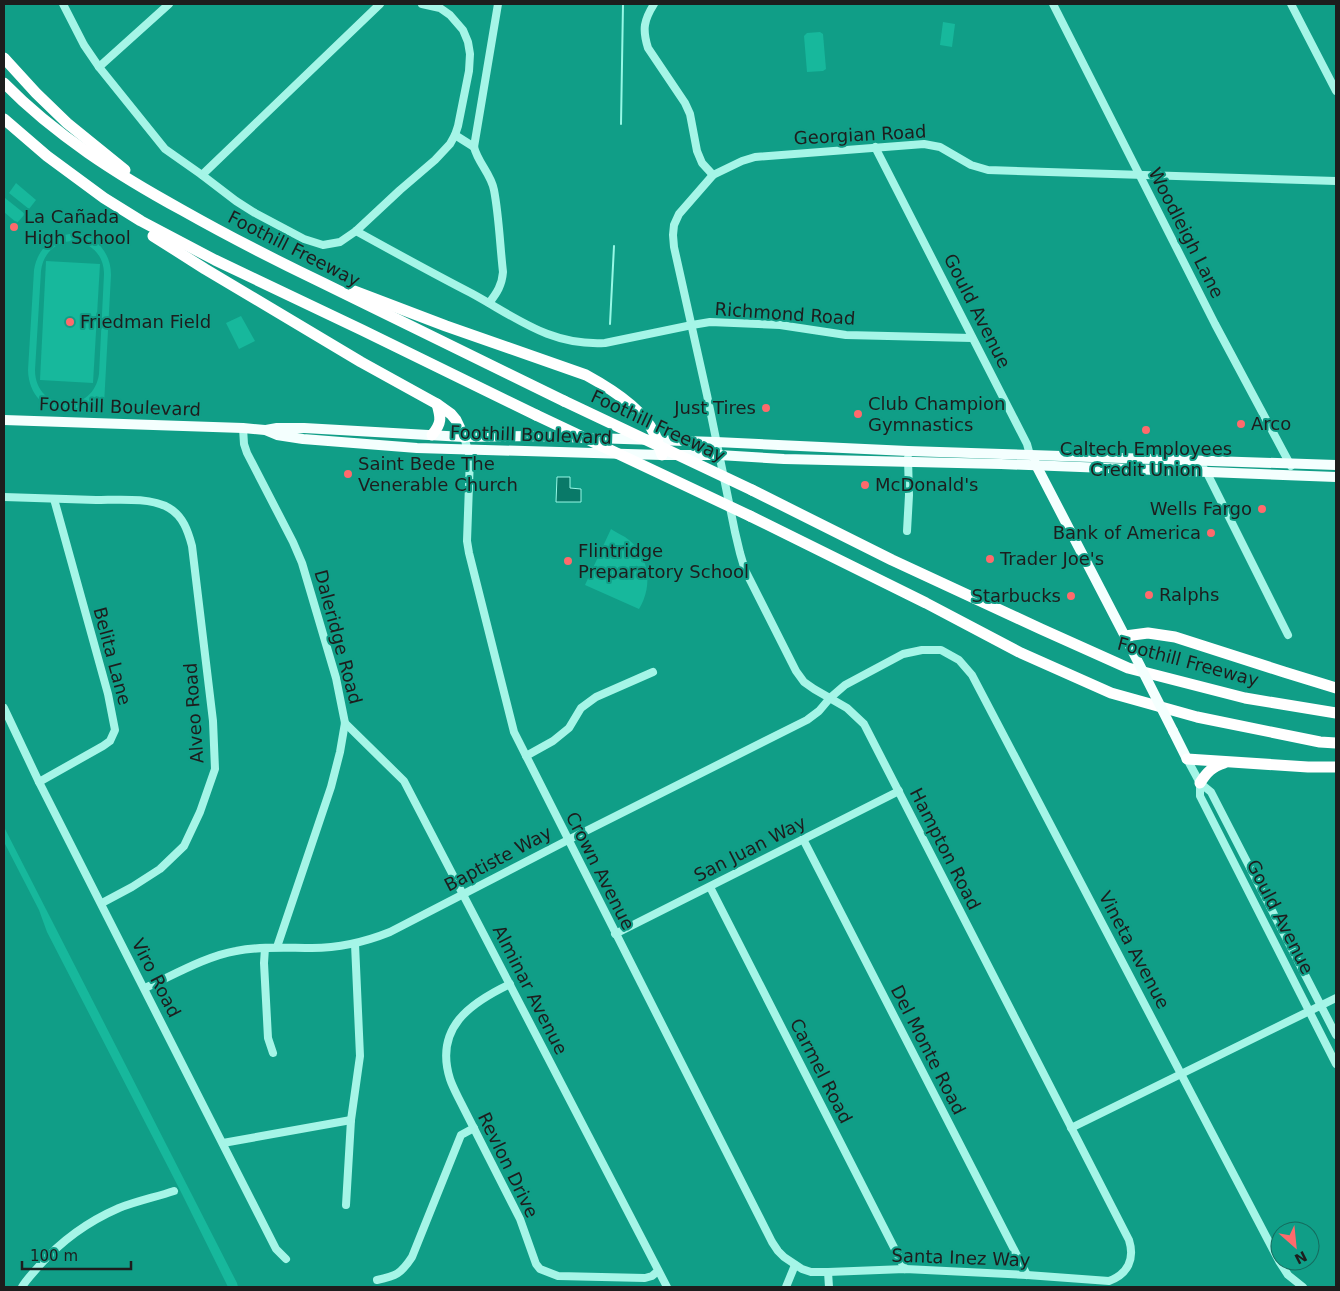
<svg xmlns="http://www.w3.org/2000/svg" width="1340" height="1291" font-family="'DejaVu Sans',sans-serif">
<style>
.green{fill:#17b89c;fill-rule:evenodd}
.water{fill:#097968;stroke:#97f8e6}
.lines{fill:none;stroke-linecap:round;stroke-linejoin:round}
.stream{stroke:#97f8e6;stroke-width:2}
.minor{stroke:#a5f5e7;stroke-width:8}
.major{stroke:#f4fffe;stroke-width:10}
.highway{stroke:#fff;stroke-width:11}
.major-bridge{stroke:#f4fffe;stroke-width:10}
.highway-bridge{stroke:#fff;stroke-width:11}
.poi-dot{fill:#ff6a6c;stroke:#109e87;stroke-width:2}
.labels{text-anchor:middle;stroke-width:4;stroke-linejoin:round;paint-order:stroke}
.street-label{font-size:18px;fill:#1d1d1d;stroke:#109e87}
.poi-label{font-size:18px;fill:#1d1d1d;stroke:#109e87;text-anchor:start}
</style>
<rect width="100%" height="100%" fill="#109e87"/>
<g class="green">
<polygon points="943,22 955,24 952,47 940,45"/>
<polygon points="820,32 823,34 826,69 823,71 807,72 804,36 807,33"/>
<polygon points="16,183 36,200 29,209 9,193"/>
<polygon points="5,198 25,214 17,223 4,212"/>
<path d="M69 234C93 233 111 250 111 275L104 405 97 404V396C70 423 29 410 28 370L34 270C37 251 49 238 69 234ZM74 241C92 243 104 256 104 274L99 374C93 416 35 412 35 370L41 271C43 253 56 241 74 241Z"/>
<polygon points="46,261 100,264 93,383 40,380"/>
<polygon points="241,316 255,341 239,349 226,323"/>
<path d="M611 529C615 532 620 534 625 537 649 553 654 585 639 609L585 585Z"/>
<polygon points="4,827 237,1283 238,1287 228,1287 182,1194 47,932 39,910 4,842"/>
</g>
<polygon class="water" points="557,477 570,477 570,488 581,489 581,502 556,502"/>
<g class="lines">
<g class="stream">
<polyline points="621,124 623,4"/>
<polyline points="610,324 614,246"/>
</g>
<g class="minor">
<polyline points="63,4 84,45 99,67 165,149 202,175 236,201 255,213 304,239 323,245 340,242 356,231 400,190 435,160 450,144 455,135 458,126 469,71 470,54 468,42 463,30 450,15 440,8 422,4"/>
<path d="M654 4C644 20 642 29 648 48L685 103 690 114 697 151 702 163 713 175"/>
<polyline points="1053,4 1215,324 1291,466"/>
<polyline points="1291,4 1336,91"/>
<polyline points="99,67 169,4"/>
<polyline points="455,135 474,147"/>
<polyline points="875,147 1027,444 1030,455"/>
<polyline points="202,175 380,4"/>
<path d="M356 231C394 252 432 273 471 293 517 318 550 346 605 343L692 325 710 322 780 325 846 335 972 338"/>
<path d="M489 303C497 293 502 285 503 272 500 246 499 216 494 190 491 174 478 163 474 147L498 4"/>
<polyline points="243,428 244,444 247,453 293,542 302,563 336,678 345,723 340,752 331,787 277,947"/>
<path d="M464 437 470 457 467 541 469 553 514 732 772 1242 778 1251 784 1257 802 1269 811 1272H828L905 1269 1027 1275 1109 1281C1128 1274 1135 1259 1129 1240L864 724 847 708 814 689 804 682 796 671 745 570 740 553 735 532 707 395 674 247 673 235 674 225 679 214 713 175 742 161 755 157 924 144 940 147 971 165 988 170 1336 181"/>
<polyline points="1198,460 1207,473 1288,635"/>
<path d="M4 497C35 498 65 499 96 500 118 500 150 497 169 508 183 516 188 531 192 546L213 721 215 769 200 812 184 846 160 869 132 887 102 903"/>
<polyline points="907,531 909,495 908,458"/>
<polyline points="4,708 39,782 276,1249 286,1259"/>
<polyline points="345,723 404,781 667,1287"/>
<polyline points="526,756 553,741 569,728 581,708 596,697 653,672"/>
<polyline points="1187,759 1200,783 1200,796 1336,1064"/>
<polyline points="39,782 103,746 110,741 115,730 108,694 54,499"/>
<polyline points="1200,783 1211,792 1336,1035"/>
<polyline points="803,839 1027,1275"/>
<polyline points="710,887 905,1269"/>
<polyline points="615,934 899,791"/>
<polyline points="265,948 264,963 268,1038 273,1053"/>
<path d="M510 984C470 1003 434 1028 450 1079 452 1085 455 1091 458 1097L520 1219 536 1264 540 1269 558 1276 645 1278 652 1276 658 1271"/>
<path d="M145 988C172 976 206 956 236 951 261 946 287 948 312 948 339 948 365 942 390 932L568 840 807 720 819 711 830 698 845 685 903 654 922 650H941L959 660 972 675 1279 1261 1288 1275 1303 1287"/>
<polyline points="1071,1128 1336,998"/>
<polyline points="223,1143 351,1120"/>
<polyline points="346,1205 351,1120 360,1056 355,944"/>
<polyline points="828,1272 829,1287"/>
<path d="M377 1280C396 1276 401 1274 412 1257L461 1135 474 1128"/>
<path d="M22 1287C26 1280 33 1273 39 1266 61 1241 89 1221 119 1208 137 1201 156 1197 174 1191"/>
<polyline points="786,1287 795,1265"/>
</g>
<g class="major">
<polyline points="4,420 243,428 265,430 277,435 303,439 417,448 662,455 719,455 784,459 1001,464 1336,477"/>
<polyline points="266,430 277,428 304,428 464,437 532,436 716,442 908,451 1336,465"/>
<polyline points="1035,463 1130,646"/>
<polyline points="1173,731 1187,759"/>
</g>
<g class="highway">
<polyline points="4,58 36,93 67,123 125,170"/>
<path d="M4 83C55 135 118 175 182 210 228 236 275 260 323 283 403 322 483 362 564 401"/>
<polyline points="4,119 47,156 104,198 141,221 215,260 362,330 536,415"/>
<polyline points="153,236 205,269 361,362 437,404 451,414 456,420 464,437"/>
<path d="M354 291 446 326 586 375C608 387 643 409 654 433 658 440 659 448 662 455"/>
<path d="M432 435C442 423 441 418 437 404"/>
<polyline points="752,490 892,560 1041,629 1128,668 1245,698 1336,713"/>
<polyline points="750,516 926,603 1021,653 1111,693 1197,717 1320,742 1336,743"/>
<polyline points="1125,636 1148,633 1175,637 1284,672 1336,688"/>
<polyline points="1187,759 1308,767 1336,767"/>
<path d="M1200 783C1207 772 1212 767 1224 763"/>
</g>
<polyline class="major-bridge" points="1130,646 1173,731"/>
<g class="highway-bridge">
<polyline points="564,401 752,490"/>
<polyline points="536,415 750,516"/>
</g>
</g>
<g class="poi-dot">
<circle cx="14" cy="227" r="5"/>
<circle cx="70" cy="322" r="5"/>
<circle cx="766" cy="408" r="5"/>
<circle cx="858" cy="414" r="5"/>
<circle cx="1241" cy="424" r="5"/>
<circle cx="1146" cy="430" r="5"/>
<circle cx="348" cy="474" r="5"/>
<circle cx="865" cy="485" r="5"/>
<circle cx="1262" cy="509" r="5"/>
<circle cx="1211" cy="533" r="5"/>
<circle cx="990" cy="559" r="5"/>
<circle cx="568" cy="561" r="5"/>
<circle cx="1149" cy="595" r="5"/>
<circle cx="1071" cy="596" r="5"/>
</g>
<g class="labels">
<g class="street-label">
<text transform="translate(860 135) rotate(-3)" y="6">Georgian Road</text>
<text transform="translate(1186 233) rotate(63)" y="6">Woodleigh Lane</text>
<text transform="translate(294 249) rotate(27)" y="6">Foothill Freeway</text>
<text transform="translate(977 311) rotate(63)" y="6">Gould Avenue</text>
<text transform="translate(785 314) rotate(4)" y="6">Richmond Road</text>
<text transform="translate(120 407) rotate(2)" y="6">Foothill Boulevard</text>
<text transform="translate(658 426) rotate(25)" y="6">Foothill Freeway</text>
<text transform="translate(531 435) rotate(2)" y="6">Foothill Boulevard</text>
<text transform="translate(338 637) rotate(75)" y="6">Daleridge Road</text>
<text transform="translate(112 656) rotate(75)" y="6">Belita Lane</text>
<text transform="translate(1188 662) rotate(15)" y="6">Foothill Freeway</text>
<text transform="translate(194 713) rotate(-94)" y="6">Alveo Road</text>
<text transform="translate(750 849) rotate(-27)" y="6">San Juan Way</text>
<text transform="translate(945 849) rotate(63)" y="6">Hampton Road</text>
<text transform="translate(498 859) rotate(-28)" y="6">Baptiste Way</text>
<text transform="translate(600 871) rotate(63)" y="6">Crown Avenue</text>
<text transform="translate(1280 917) rotate(63)" y="6">Gould Avenue</text>
<text transform="translate(1134 950) rotate(62)" y="6">Vineta Avenue</text>
<text transform="translate(156 978) rotate(63)" y="6">Viro Road</text>
<text transform="translate(530 990) rotate(63)" y="6">Alminar Avenue</text>
<text transform="translate(928 1050) rotate(63)" y="6">Del Monte Road</text>
<text transform="translate(821 1071) rotate(63)" y="6">Carmel Road</text>
<text transform="translate(508 1165) rotate(64)" y="6">Revlon Drive</text>
<text transform="translate(961 1258) rotate(2)" y="6">Santa Inez Way</text>
</g>
<g class="poi-label">
<text x="24" y="223">La Cañada<tspan x="24" dy="21">High School</tspan></text>
<text x="80" y="328">Friedman Field</text>
<text x="868" y="410">Club Champion<tspan x="868" dy="21">Gymnastics</tspan></text>
<text x="756" y="414" text-anchor="end">Just Tires</text>
<text x="1251" y="430">Arco</text>
<text x="1146" y="455" text-anchor="middle">Caltech Employees<tspan x="1146" dy="21">Credit Union</tspan></text>
<text x="358" y="470">Saint Bede The<tspan x="358" dy="21">Venerable Church</tspan></text>
<text x="875" y="491">McDonald's</text>
<text x="1252" y="515" text-anchor="end">Wells Fargo</text>
<text x="1201" y="539" text-anchor="end">Bank of America</text>
<text x="578" y="557">Flintridge<tspan x="578" dy="21">Preparatory School</tspan></text>
<text x="1000" y="565">Trader Joe's</text>
<text x="1159" y="601">Ralphs</text>
<text x="1061" y="602" text-anchor="end">Starbucks</text>
</g>
</g>
<rect width="1340" height="1291" fill="none" stroke="#1d1d1d" stroke-width="10"/>
<g transform="translate(1295 1246) rotate(153)"><circle r="24" fill="#109e87" stroke="#156a5d"/>
<path d="M0-4L9 19L0 12L-9 19Z" fill="#ff6a6c"/>
<text y="-8" font-size="14" font-weight="bold" text-anchor="middle" fill="#1d1d1d">N</text>
</g>
<path d="M22 1261v8h109v-8" fill="none" stroke="#1d1d1d" stroke-width="2.5"/>
<text x="30" y="1261" font-size="15" fill="#1d1d1d" stroke="#109e87" stroke-width="4" paint-order="stroke">100 m</text>
</svg>
